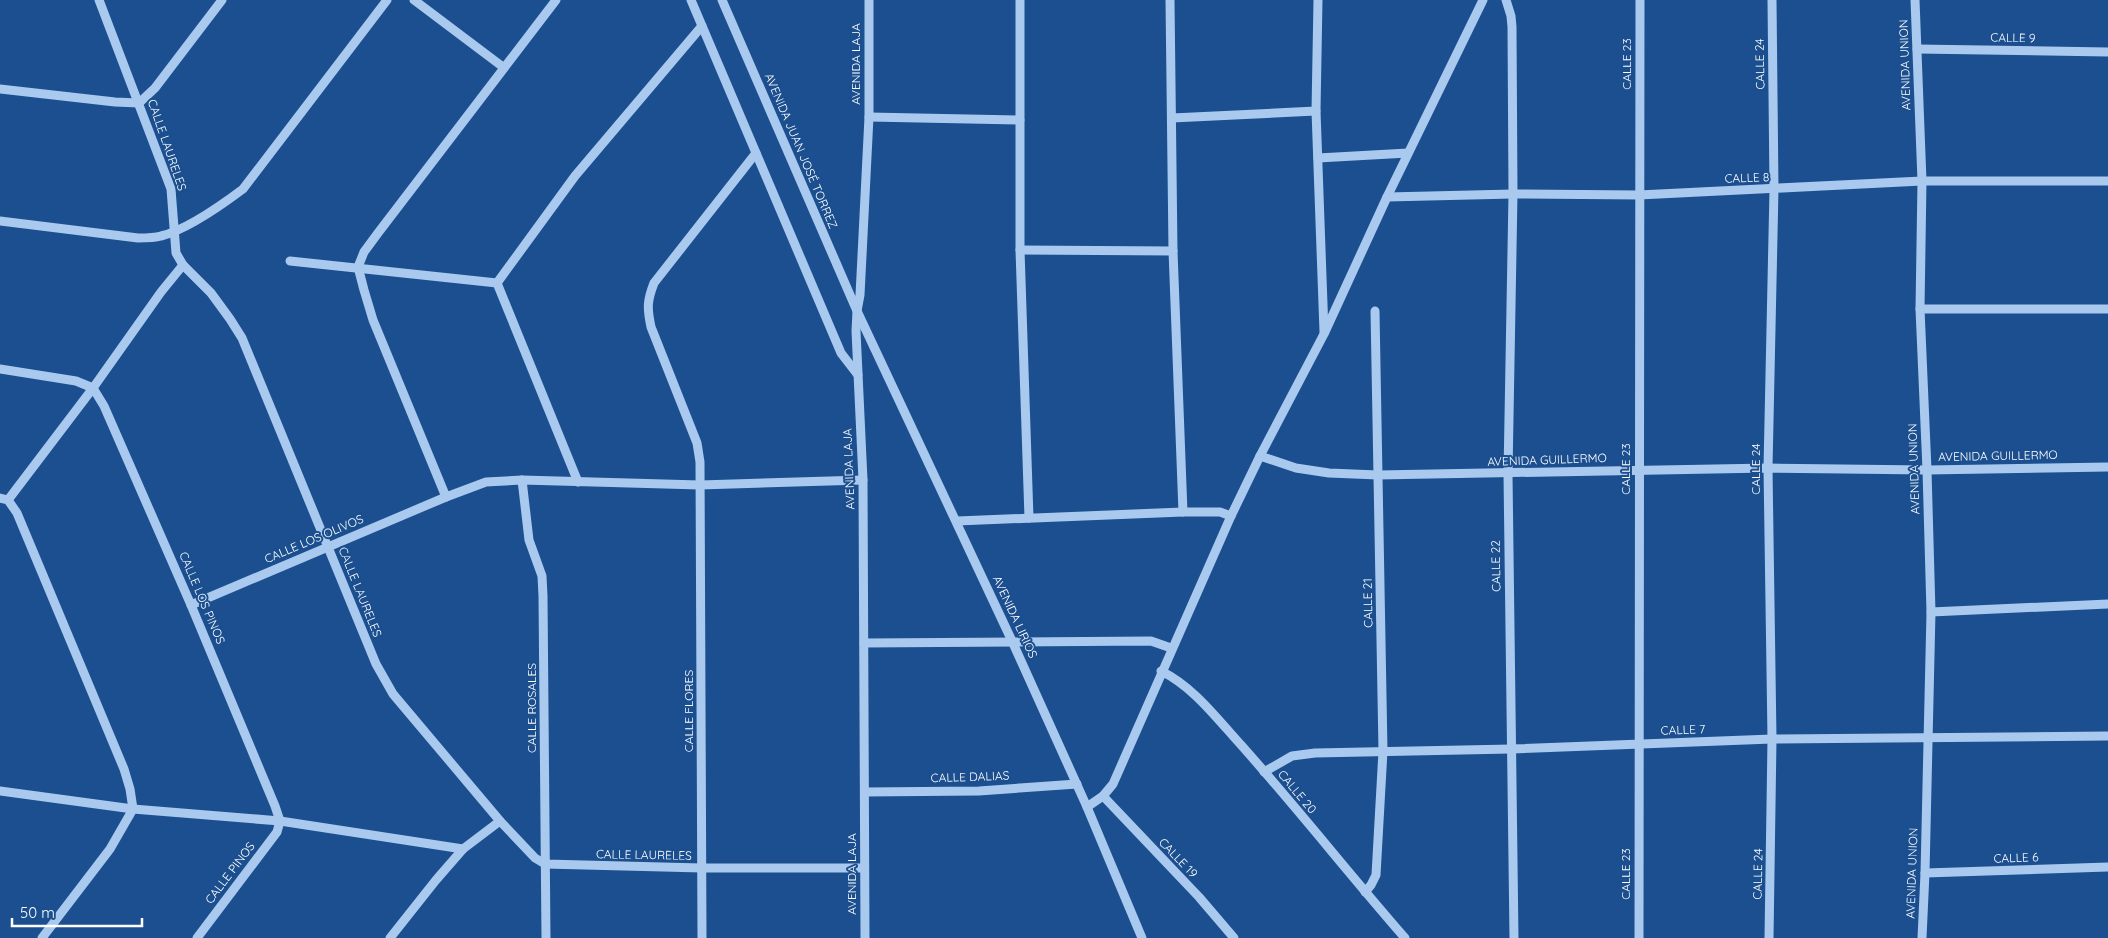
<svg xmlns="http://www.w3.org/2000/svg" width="2108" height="938" font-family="Quicksand,sans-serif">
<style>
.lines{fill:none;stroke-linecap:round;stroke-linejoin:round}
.minor{stroke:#a9c9ee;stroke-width:9}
.labels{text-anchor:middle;stroke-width:4;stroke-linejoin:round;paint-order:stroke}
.street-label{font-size:12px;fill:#fff;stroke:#1b4f8f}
</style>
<rect width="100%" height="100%" fill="#1b4f8f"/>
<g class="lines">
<g class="minor">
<polyline points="99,0 171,189 176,253 183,265 211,293 230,319 242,338 376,664 393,694 500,821 535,858 545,864 702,868 864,868"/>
<polyline points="414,0 503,67"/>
<polyline points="691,0 841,353 858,375"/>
<polyline points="722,0 857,311 1012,641 1087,807 1142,938"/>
<polyline points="1020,0 1020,250 1029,518"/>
<polyline points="1170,0 1173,251 1183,512"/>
<polyline points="1318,0 1316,111 1324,332"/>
<polyline points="1506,0 1511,16 1512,27 1513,194 1508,474 1514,938"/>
<polyline points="1915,0 1922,181 1920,309 1927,470 1931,612 1925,873 1922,938"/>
<polyline points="1917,49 2108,52"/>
<polyline points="0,89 115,102 139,103 155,88 222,0"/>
<polyline points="869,117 1020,120"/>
<polyline points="1172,118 1316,111"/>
<polyline points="1318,158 1408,153"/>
<polyline points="1387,197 1513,194 1639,195 1922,181 2108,181"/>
<path d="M0 221 138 238C145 238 154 238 161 236 186 230 223 204 243 189L387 0"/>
<polyline points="1020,250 1173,251"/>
<polyline points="290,261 497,283"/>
<polyline points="1920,309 2108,309"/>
<polyline points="0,369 76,381 93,388 104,406 191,605 275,806 280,821"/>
<polyline points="1260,456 1296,468 1329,473 1378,475 1768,468 1927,470 2108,467"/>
<polyline points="522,480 529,540 542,576 543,596 546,938"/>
<polyline points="578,482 497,283 575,176 702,26"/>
<polyline points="446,497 373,320 364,290 358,267 364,252 378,233 556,0"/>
<polyline points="0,498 8,500 17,513 124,769 130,789 133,809 110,849 42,938"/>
<polyline points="8,500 93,388 161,292 183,265"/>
<polyline points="957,521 1183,512 1220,512 1231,516"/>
<polyline points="191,605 446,497 486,482 522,480 700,485 863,480"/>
<polyline points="1931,612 2108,604"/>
<polyline points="864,643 1151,641 1171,648"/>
<path d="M1161 671C1194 687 1218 720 1242 746 1298 809 1350 875 1405 938"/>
<polyline points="1264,772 1292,756 1315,753 1511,749 1772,739 2108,736"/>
<polyline points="0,791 133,809 280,821 463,849"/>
<polyline points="865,792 979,791 1077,784"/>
<polyline points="1103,796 1199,897 1234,938"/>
<polyline points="1087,807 1103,796 1113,784 1231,516 1260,456 1324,334 1387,197 1483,0"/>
<polyline points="1925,873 2108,867"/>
<polyline points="1365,892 1371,885 1376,875 1383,751 1375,311"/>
<polyline points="197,938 277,832 280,821"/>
<polyline points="390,938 436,880 463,849 500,821"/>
<path d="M702 938 700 462 697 443 651 327C647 308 647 301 654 283L756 153"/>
<polyline points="865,938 863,480 856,331 857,311 860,295 869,117 869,0"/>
<polyline points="1639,938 1640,0"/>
<polyline points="1769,938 1772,739 1768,468 1774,189 1772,0"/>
</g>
</g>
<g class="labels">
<g class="street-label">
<text transform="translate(2013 38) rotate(1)" y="4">CALLE 9</text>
<text transform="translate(856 64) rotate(-90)" y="4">AVENIDA LAJA</text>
<text transform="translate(1627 64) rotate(-90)" y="4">CALLE 23</text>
<text transform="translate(1760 64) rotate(-91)" y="4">CALLE 24</text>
<text transform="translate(1905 65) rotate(-92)" y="4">AVENIDA UNION</text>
<text transform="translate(167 145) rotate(71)" y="4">CALLE LAURELES</text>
<text transform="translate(801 151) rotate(67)" y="4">AVENIDA JUAN JOSÉ TORREZ</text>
<text transform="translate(1747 178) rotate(-2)" y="4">CALLE 8</text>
<text transform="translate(1998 456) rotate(-1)" y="4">AVENIDA GUILLERMO</text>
<text transform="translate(1547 460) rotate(-2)" y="4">AVENIDA GUILLERMO</text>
<text transform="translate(849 469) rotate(-92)" y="4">AVENIDA LAJA</text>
<text transform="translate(1626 469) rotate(-90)" y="4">CALLE 23</text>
<text transform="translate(1756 469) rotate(-90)" y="4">CALLE 24</text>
<text transform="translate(1914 469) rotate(-92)" y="4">AVENIDA UNION</text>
<text transform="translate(314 539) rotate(-23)" y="4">CALLE LOS OLIVOS</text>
<text transform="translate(1496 566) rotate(-91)" y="4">CALLE 22</text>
<text transform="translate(360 592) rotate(68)" y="4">CALLE LAURELES</text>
<text transform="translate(202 598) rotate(67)" y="4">CALLE LOS PINOS</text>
<text transform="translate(1368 603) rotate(-91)" y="4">CALLE 21</text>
<text transform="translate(1015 617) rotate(65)" y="4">AVENIDA LIRIOS</text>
<text transform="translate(532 708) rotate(-90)" y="4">CALLE ROSALES</text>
<text transform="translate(689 711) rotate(-90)" y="4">CALLE FLORES</text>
<text transform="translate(1683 730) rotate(-2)" y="4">CALLE 7</text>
<text transform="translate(970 777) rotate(-2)" y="4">CALLE DALIAS</text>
<text transform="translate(1297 792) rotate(50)" y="4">CALLE 20</text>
<text transform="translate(644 855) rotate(1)" y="4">CALLE LAURELES</text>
<text transform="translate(1178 858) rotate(46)" y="4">CALLE 19</text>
<text transform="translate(2016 858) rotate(-2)" y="4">CALLE 6</text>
<text transform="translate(230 873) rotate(-53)" y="4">CALLE PINOS</text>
<text transform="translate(1912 873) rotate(-88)" y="4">AVENIDA UNION</text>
<text transform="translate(852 874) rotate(-90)" y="4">AVENIDA LAJA</text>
<text transform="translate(1626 874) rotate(-90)" y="4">CALLE 23</text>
<text transform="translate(1758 874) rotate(-89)" y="4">CALLE 24</text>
</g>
</g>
<path d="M12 918v8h130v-8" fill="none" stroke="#ffffff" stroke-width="2.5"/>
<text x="20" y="918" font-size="15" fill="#ffffff" stroke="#1b4f8f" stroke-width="4" paint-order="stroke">50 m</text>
</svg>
